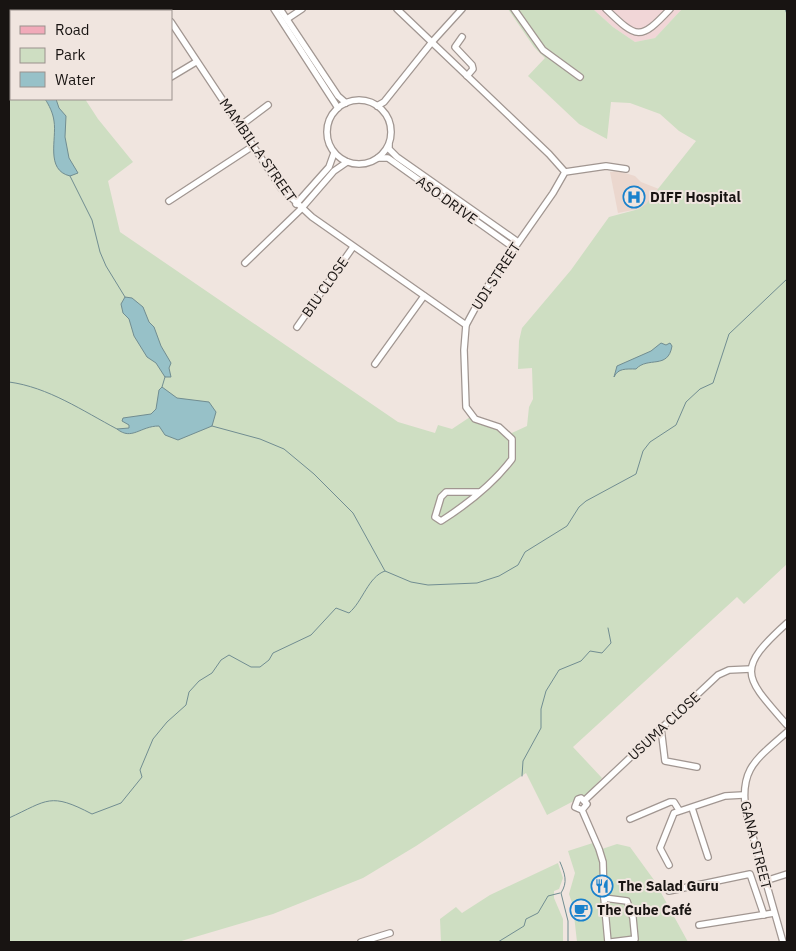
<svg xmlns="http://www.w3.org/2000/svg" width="796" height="951" font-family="'IBM Plex Sans',sans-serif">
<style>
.commercial{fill:#f1d6d7}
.built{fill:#ebd7ce}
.green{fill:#cedec2}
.water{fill:#97c1c8;stroke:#718d91}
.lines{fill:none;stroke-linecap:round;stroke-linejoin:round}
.stream{stroke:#718d91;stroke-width:1}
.minor-casing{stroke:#a19691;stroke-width:8}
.major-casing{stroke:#9f5060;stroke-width:9}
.highway-casing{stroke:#9f5060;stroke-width:11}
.minor{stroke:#fff;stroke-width:5.5}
.major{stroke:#f1aab9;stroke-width:8}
.highway{stroke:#e8718a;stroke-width:9}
.labels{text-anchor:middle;stroke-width:4;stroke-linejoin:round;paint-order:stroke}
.street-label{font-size:14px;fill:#181412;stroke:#f0e5df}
.poi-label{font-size:14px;font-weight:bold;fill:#181412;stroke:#f0e5df;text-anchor:start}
</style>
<rect width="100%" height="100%" fill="#f0e5df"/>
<polygon class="commercial" points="593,9 682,9 655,38 635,42 613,27"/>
<polygon class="built" points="618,171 635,176 641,182 659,189 643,208 618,213 610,172"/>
<g class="green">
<path d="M508 9H593L613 27 635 42 655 38 682 9H787V564L744 604 737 597 573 747 602 778 587 794 547 815 526 773 416 846 363 878 273 914 178 942H9V43L11 40V99H85L98 119 133 162 108 181 120 232 398 422 435 433 438 425 452 429 470 417C480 427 494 425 505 436L527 426 529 407 533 399 532 368 518 369 519 341 522 328 571 270 609 217 639 209 646 204 696 141 679 131 660 114 630 103 611 102 607 139 579 124 528 76 545 58 534 47Z"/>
<polygon points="599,841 602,849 617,844 630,847 654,880 688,942 577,942 573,906 569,894 575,873 568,851"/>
<polygon points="558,863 563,878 559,889 554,891 554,898 563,919 563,942 441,942 440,919 456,907 462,913 490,895"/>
</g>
<g class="water">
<path d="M45 99H56L59 108 66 116 65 137 69 158 78 173 70 176C45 170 57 139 54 121 53 113 49 105 45 99Z"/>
<polygon points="125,297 132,298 143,307 149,322 154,327 161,346 171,363 169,368 171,377 165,377 156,363 147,357 134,336 129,319 123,313 121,304"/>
<path d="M661 343 666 345 670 343 672 346C668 370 648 356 636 369 626 369 618 368 614 377L617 366 651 351Z"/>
<path d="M162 387 177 398 209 402 216 412 212 426 178 440 165 435 159 426C140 426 132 441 117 429L129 428V425L122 421 123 418 151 414 156 409 159 390Z"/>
</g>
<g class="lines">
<g class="stream">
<polyline points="785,9 787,14"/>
<polyline points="70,176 92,220 100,252 106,266 125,297"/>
<path d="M9 382C48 387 83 411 117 429"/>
<polyline points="162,387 165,377"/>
<polyline points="212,426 260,439 284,449 314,474 353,513 385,571"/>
<polyline points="522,776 523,761 541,728 541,709 546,691 559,670 581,661 590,651 602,653 611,643 608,628"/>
<path d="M9 818C48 800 50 792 92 814L121 803 142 777 140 770 153 739 167 722 186 705 189 692 199 681 212 673 221 660 229 655 251 667H260L269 660 273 653 311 635 336 608 349 613C363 601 368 577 385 571L411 582 428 585 477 583 499 576 518 565 525 552 567 526 579 507 586 501 636 474 643 451 650 442 676 425 686 402 700 389 713 383 729 334 787 279"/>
<path d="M560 862C565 874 568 882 561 893L568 921V942"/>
<polyline points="498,942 524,926 526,919 538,913 548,896 560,893"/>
</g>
<g class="minor-casing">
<g id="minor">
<polyline points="166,9 167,11"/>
<polyline points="274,9 338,108"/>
<polyline points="280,9 338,96 346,103"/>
<polyline points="397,9 549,154 565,172"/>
<polyline points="514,9 543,50 580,77"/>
<path d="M606 9C637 39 640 41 670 9"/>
<polyline points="287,19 302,9"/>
<polyline points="171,22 281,188 312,217 466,325"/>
<polyline points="462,37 455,47 472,65 473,69 467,76"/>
<polyline points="171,77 196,62"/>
<circle cx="359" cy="132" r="32"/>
<polyline points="377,106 384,102 432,42 462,9"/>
<polyline points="240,126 268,105"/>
<polyline points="389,145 389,149 397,157 518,242"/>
<polyline points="378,158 388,158 514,248"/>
<polyline points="169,201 253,146"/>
<polyline points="296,204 329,167 334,153"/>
<polyline points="245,263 301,209 334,171 347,162"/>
<polyline points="297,327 353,247"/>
<polyline points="375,364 424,296"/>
<path d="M479 492H446L441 497 435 517 441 521C466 505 494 483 512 459V439L499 427 475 419 466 407 464 350 466 325 485 290 553 193 565 172 606 166 626 169"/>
<path d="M787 623C735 670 744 676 787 725"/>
<polyline points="661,728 665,761 697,767"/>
<polyline points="585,800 718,675 729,670 751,669"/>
<polyline points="692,808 708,857"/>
<polyline points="582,810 587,804 581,798 578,799 575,807 582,810 599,849 603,862 604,898 627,901 633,918 635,939 611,942"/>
<polyline points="630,819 670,802 674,802 679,810"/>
<polyline points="669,865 660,848 674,813 725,796 743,795"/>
<polyline points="765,881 787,874"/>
<polyline points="669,891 750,874 764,915"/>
<polyline points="604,898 608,942"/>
<polyline points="699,925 774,913"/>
<polyline points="361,942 390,933"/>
<path d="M783 942 746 812C739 768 757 759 787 732"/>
</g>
</g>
<g class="major-casing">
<g id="major">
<polyline points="9,9 10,9"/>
<polyline points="24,11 27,9"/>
</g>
</g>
<g class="highway-casing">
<polyline id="highway" points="9,23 11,21"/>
</g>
<use href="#minor" class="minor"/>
<use href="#major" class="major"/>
<use href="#highway" class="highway"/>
</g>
<defs>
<g id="hospital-ring" transform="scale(1.125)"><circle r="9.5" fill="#f0e5df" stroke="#1981cc" stroke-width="1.5"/><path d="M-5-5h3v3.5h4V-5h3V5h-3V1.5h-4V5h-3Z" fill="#1981cc"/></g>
<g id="restaurant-ring" transform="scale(1.125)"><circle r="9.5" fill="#f0e5df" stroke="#1981cc" stroke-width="1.5"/><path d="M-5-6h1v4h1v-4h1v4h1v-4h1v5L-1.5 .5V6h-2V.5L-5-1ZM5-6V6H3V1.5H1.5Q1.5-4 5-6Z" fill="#1981cc"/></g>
<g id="cafe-ring" transform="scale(1.125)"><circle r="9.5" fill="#f0e5df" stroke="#1981cc" stroke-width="1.5"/><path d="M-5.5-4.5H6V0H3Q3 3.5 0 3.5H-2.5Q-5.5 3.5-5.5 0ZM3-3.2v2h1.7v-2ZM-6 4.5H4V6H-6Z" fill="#1981cc"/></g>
</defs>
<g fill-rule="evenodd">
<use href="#hospital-ring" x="634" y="197"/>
<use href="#restaurant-ring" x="602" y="886"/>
<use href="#cafe-ring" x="581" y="910"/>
</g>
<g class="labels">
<g class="street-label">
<text transform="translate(258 150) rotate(55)" y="5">MAMBILLA STREET</text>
<text transform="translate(447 200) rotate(36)" y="5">ASO DRIVE</text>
<text transform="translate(496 276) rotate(-57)" y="5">UDI STREET</text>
<text transform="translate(325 287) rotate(-55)" y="5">BIU CLOSE</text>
<text transform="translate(664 726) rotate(-43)" y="5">USUMA CLOSE</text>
<text transform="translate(756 845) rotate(76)" y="5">GANA STREET</text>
</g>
<g class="poi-label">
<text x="650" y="202">DIFF Hospital</text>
<text x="618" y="891">The Salad Guru</text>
<text x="597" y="915">The Cube Café</text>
</g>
</g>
<rect width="796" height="951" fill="none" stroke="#181412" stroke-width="20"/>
<rect x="10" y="10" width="162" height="90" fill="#f0e5df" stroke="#9a918d"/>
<rect x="20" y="26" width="25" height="8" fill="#f1aab9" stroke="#9a918d"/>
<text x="55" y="35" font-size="15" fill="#181412">Road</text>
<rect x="20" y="48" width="25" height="15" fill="#cedec2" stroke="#9a918d"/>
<text x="55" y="60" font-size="15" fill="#181412">Park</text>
<rect x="20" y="72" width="25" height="15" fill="#97c1c8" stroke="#9a918d"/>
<text x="55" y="85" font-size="15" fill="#181412">Water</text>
</svg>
